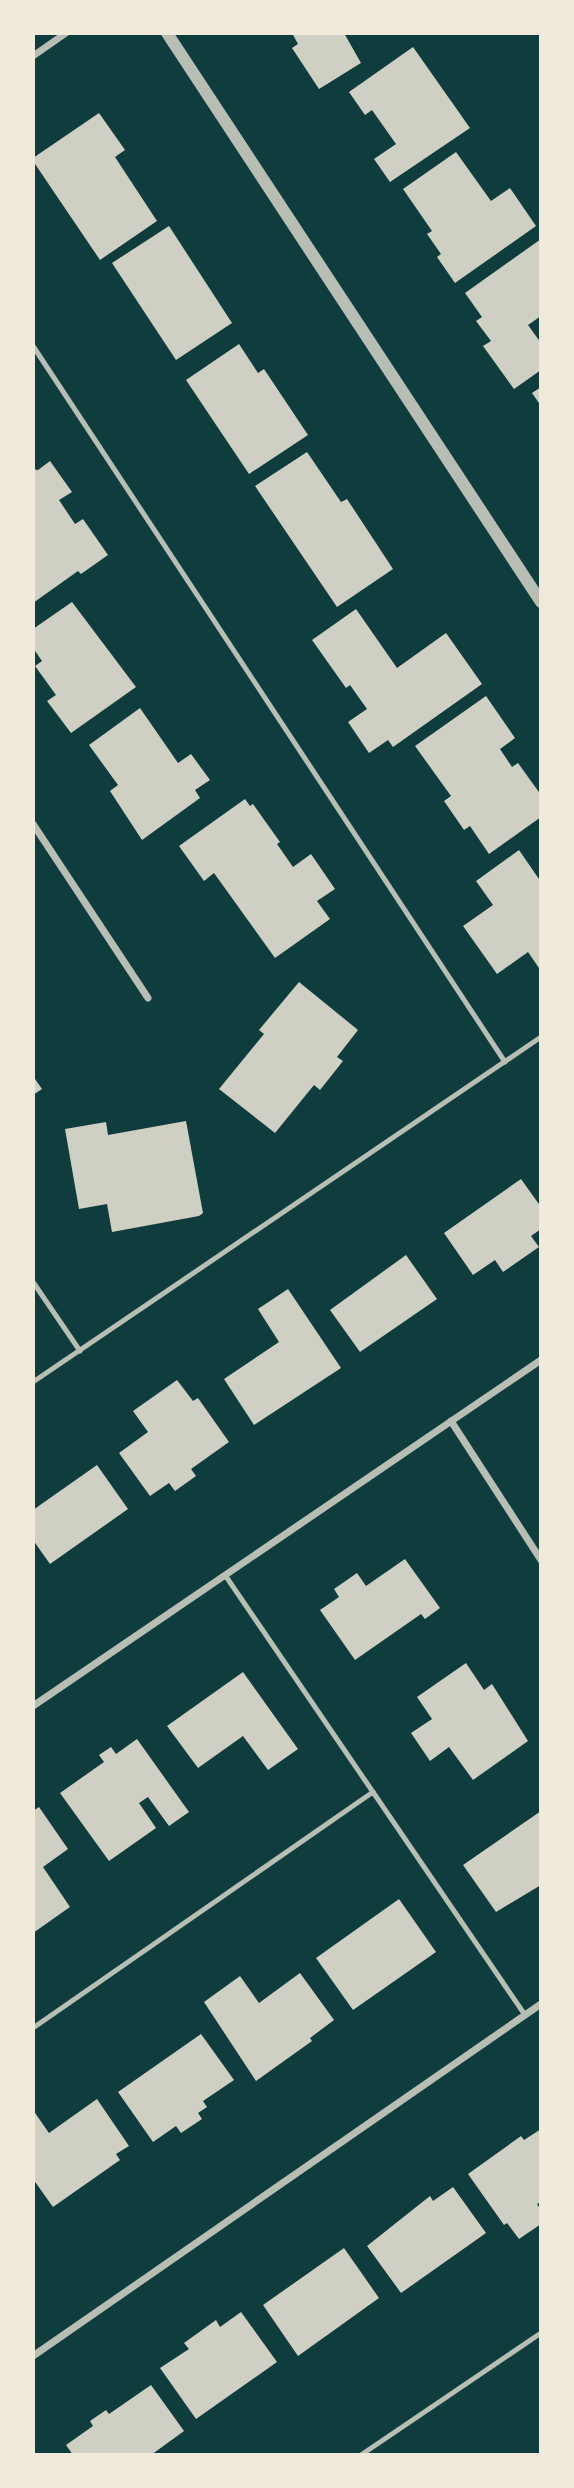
<svg xmlns="http://www.w3.org/2000/svg" width="574" height="2488" font-family="'Golos Text',sans-serif">
<style>
.building{fill:#cfcfc3}
.lines{fill:none;stroke-linecap:round;stroke-linejoin:round}
.service{stroke:#b8beb3;stroke-width:5}
.minor{stroke:#b8beb3;stroke-width:7}
.tertiary{stroke:#b8beb3;stroke-width:12}
</style>
<rect width="100%" height="100%" fill="#0f3d3e"/>
<g class="building">
<polygon points="292,33 344,33 361,63 319,89 292,48 298,44"/>
<polygon points="413,47 470,128 390,182 374,159 396,144 372,110 365,115 349,92"/>
<polygon points="99,113 125,150 115,157 157,221 100,260 33,161 33,158"/>
<polygon points="456,152 491,201 510,188 536,226 455,283 437,257 441,254 427,234 432,231 403,189"/>
<polygon points="169,226 232,323 176,360 112,263"/>
<polygon points="541,239 541,316 528,325 541,343 541,370 514,389 483,346 491,341 476,321 482,317 465,293"/>
<polygon points="239,344 258,373 264,369 308,435 249,474 186,380"/>
<polygon points="541,387 541,406 532,393"/>
<polygon points="307,452 341,502 347,499 393,569 337,607 255,486"/>
<polygon points="50,461 72,492 59,500 75,524 83,519 108,555 81,574 78,571 33,603 33,469 38,470"/>
<polygon points="72,602 136,687 71,733 47,701 56,695 35,666 42,661 33,648 33,629"/>
<polygon points="356,609 397,668 446,633 482,684 393,747 388,740 369,753 348,722 367,709 350,685 346,688 312,640"/>
<polygon points="486,696 515,738 500,749 512,767 518,763 541,795 541,817 489,854 470,826 464,830 444,801 451,796 415,746"/>
<polygon points="140,708 178,763 191,754 210,780 195,790 200,798 142,840 110,791 118,785 89,745"/>
<polygon points="245,799 250,806 253,804 280,842 277,844 293,867 311,854 335,889 317,901 330,919 275,958 214,873 204,881 179,846"/>
<polygon points="519,850 541,882 541,971 528,952 497,974 463,926 493,905 476,881"/>
<polygon points="299,982 358,1030 337,1057 343,1061 320,1090 314,1085 275,1133 219,1089 264,1034 259,1030"/>
<polygon points="33,1076 42,1089 33,1095"/>
<polygon points="186,1121 203,1213 199,1216 112,1232 107,1204 79,1209 65,1129 106,1122 108,1135"/>
<polygon points="521,1179 541,1207 541,1229 531,1236 539,1247 503,1272 495,1260 473,1275 444,1233"/>
<polygon points="406,1255 437,1299 360,1352 330,1310"/>
<polygon points="288,1289 341,1368 254,1425 224,1379 279,1342 258,1309"/>
<polygon points="177,1380 193,1401 198,1398 229,1442 191,1469 196,1476 175,1491 169,1483 150,1496 119,1453 148,1432 133,1411"/>
<polygon points="97,1465 128,1509 50,1564 33,1540 33,1510"/>
<polygon points="405,1559 440,1608 425,1619 421,1614 355,1660 320,1610 339,1597 334,1589 357,1573 366,1586"/>
<polygon points="466,1663 484,1690 492,1684 528,1741 473,1780 449,1747 430,1761 411,1733 432,1719 417,1697"/>
<polygon points="243,1672 298,1749 268,1770 243,1736 198,1768 167,1726"/>
<polygon points="137,1739 189,1812 169,1826 148,1797 139,1803 156,1828 109,1861 60,1793 104,1762 99,1755 111,1747 116,1754"/>
<polygon points="39,1807 68,1849 43,1867 70,1907 33,1933 33,1811"/>
<polygon points="541,1811 541,1885 496,1912 463,1865"/>
<polygon points="399,1899 436,1952 353,2010 316,1958"/>
<polygon points="300,1973 334,2020 310,2038 312,2041 256,2081 204,2002 240,1976 259,2003"/>
<polygon points="201,2034 234,2080 203,2101 207,2107 198,2113 202,2119 181,2133 176,2126 153,2142 118,2092"/>
<polygon points="97,2099 129,2146 116,2154 120,2160 53,2207 33,2179 33,2110 49,2133"/>
<polygon points="541,2129 541,2202 537,2204 541,2210 541,2224 519,2239 507,2223 504,2225 468,2174 521,2136 524,2140"/>
<polygon points="453,2187 486,2233 401,2293 367,2246 430,2196 433,2201"/>
<polygon points="344,2248 379,2298 298,2356 263,2305"/>
<polygon points="241,2312 277,2362 196,2419 160,2368 189,2349 184,2343 216,2320 220,2327"/>
<polygon points="151,2385 184,2431 151,2455 73,2455 66,2445 93,2426 90,2421 106,2410 109,2414"/>
</g>
<g class="lines">
<g class="service">
<polyline points="33,346 505,1062"/>
<polyline points="33,1282 80,1351"/>
<polyline points="33,1382 541,1037"/>
<polyline points="225,1575 525,2015"/>
<polyline points="33,2028 373,1792"/>
<polyline points="361,2455 541,2333"/>
</g>
<g class="minor">
<polyline points="33,56 66,33"/>
<polyline points="33,824 148,998"/>
<polyline points="451,1421 541,1560"/>
<polyline points="33,1706 541,1360"/>
<polyline points="33,2356 541,2004"/>
</g>
<polyline class="tertiary" points="167,33 541,602"/>
</g>
<rect width="574" height="2488" fill="none" stroke="#f1e9da" stroke-width="70"/>
</svg>
